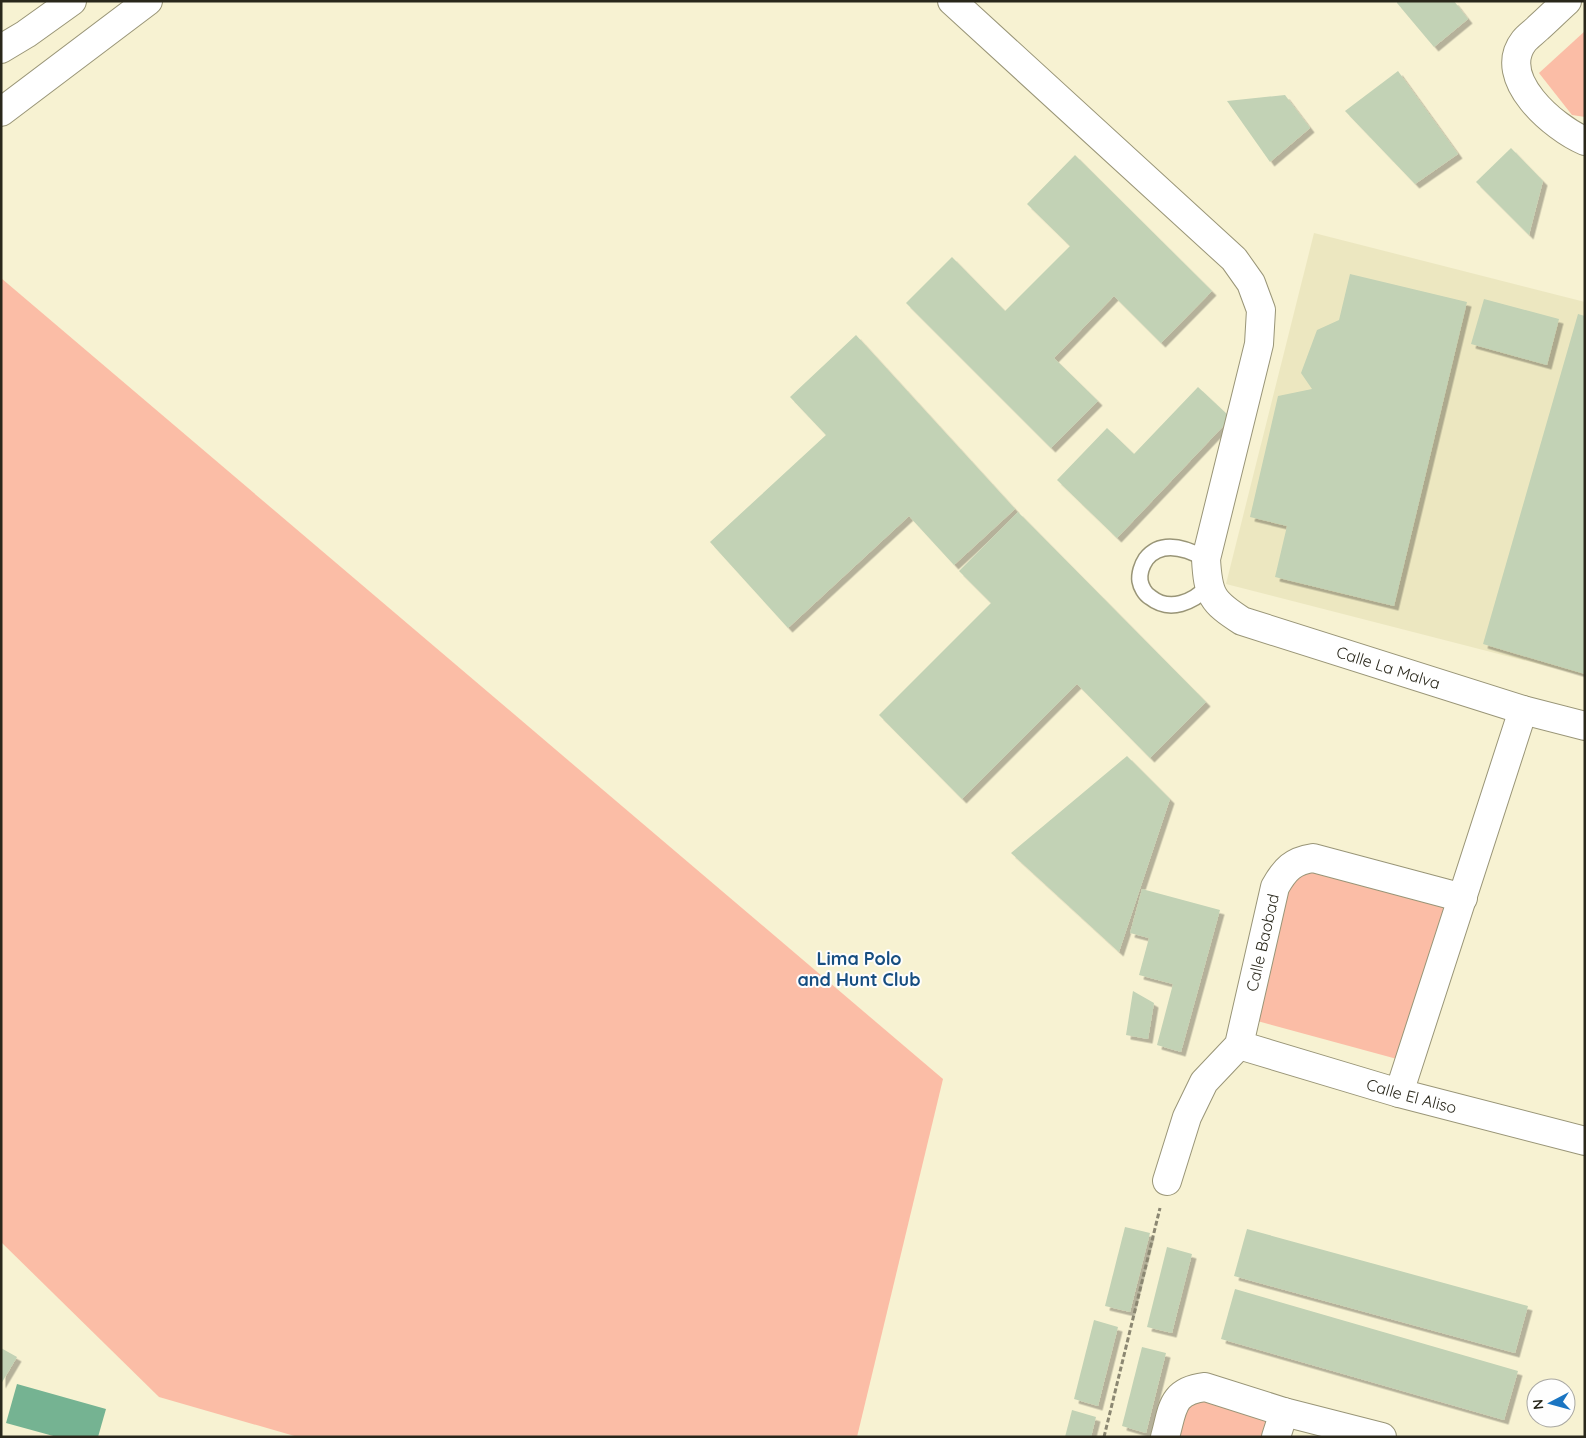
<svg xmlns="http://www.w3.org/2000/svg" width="1586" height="1438" font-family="Quicksand,sans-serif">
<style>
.built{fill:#ece7c0}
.green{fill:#fbbda6}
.water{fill:#75b392}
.building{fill:#c2d2b5;filter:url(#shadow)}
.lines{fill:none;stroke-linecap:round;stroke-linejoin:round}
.lane-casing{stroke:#999577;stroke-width:18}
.street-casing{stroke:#999577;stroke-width:30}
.primary-casing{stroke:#999577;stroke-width:30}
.path{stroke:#8b8772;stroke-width:3;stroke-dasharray:5 2.5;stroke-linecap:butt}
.lane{stroke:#fff;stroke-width:15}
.street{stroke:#fff;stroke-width:28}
.primary{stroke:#fff;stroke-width:28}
.labels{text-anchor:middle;stroke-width:4;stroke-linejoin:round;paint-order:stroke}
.street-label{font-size:16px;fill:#29271b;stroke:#fefefe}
.neighbourhood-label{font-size:18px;font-weight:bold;fill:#174e80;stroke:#fefefe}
</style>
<defs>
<filter id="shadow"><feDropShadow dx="4.5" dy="4.5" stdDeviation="0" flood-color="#0004"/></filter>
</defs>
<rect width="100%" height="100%" fill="#f7f2d2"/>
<polygon class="built" points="1314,233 1585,302 1585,676 1226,584"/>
<g class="green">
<polygon points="1585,31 1585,117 1572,115 1539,73"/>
<polygon points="1,278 943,1079 857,1437 298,1437 159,1397 1,1242"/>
<polygon points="1292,865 1450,907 1408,1062 1250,1019"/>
<polygon points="1191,1396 1282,1420 1277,1437 1165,1437"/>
</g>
<polygon class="water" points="17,1384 106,1409 98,1437 57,1437 6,1423"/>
<g class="building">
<polygon points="1397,1 1454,1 1468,19 1434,47 1397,3"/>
<polygon points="1398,71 1458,154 1415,184 1345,111"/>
<polygon points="1285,95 1310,128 1270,162 1227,101"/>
<polygon points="1511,148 1543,181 1529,235 1476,182"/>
<polygon points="1075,155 1212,291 1161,343 1114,296 1054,358 1098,401 1051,448 906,303 952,257 1005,311 1070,246 1027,204"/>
<polygon points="1350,274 1467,302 1394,606 1275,577 1287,526 1250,517 1278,396 1312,389 1301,373 1317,330 1339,320"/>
<polygon points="1484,299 1559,319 1547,365 1471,344"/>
<polygon points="1578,314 1585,316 1585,674 1483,644"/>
<polygon points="856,335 1015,509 954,565 909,516 788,628 710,542 826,435 790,397"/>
<polygon points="1198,387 1231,418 1117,538 1057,480 1107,428 1134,454"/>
<polygon points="1018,512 1206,702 1150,758 1077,684 962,799 879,715 991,603 959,571"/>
<polygon points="1127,756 1170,799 1119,952 1011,853"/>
<polygon points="1142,889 1220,910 1181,1052 1157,1045 1173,984 1139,975 1149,938 1130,933"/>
<polygon points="1133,991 1154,1003 1148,1039 1126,1035"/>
<polygon points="1125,1227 1150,1233 1130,1312 1105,1306"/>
<polygon points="1247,1229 1528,1306 1515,1353 1234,1276"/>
<polygon points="1167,1247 1192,1254 1172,1333 1147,1327"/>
<polygon points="1235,1289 1518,1371 1504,1420 1221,1339"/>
<polygon points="1094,1320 1118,1327 1098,1406 1074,1399"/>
<polygon points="1142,1347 1166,1353 1146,1433 1122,1426"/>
<polygon points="1,1348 17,1357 1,1384"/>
<polygon points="1072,1410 1096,1417 1091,1437 1065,1437"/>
</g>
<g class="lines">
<g class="lane-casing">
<path id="lane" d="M1206 559C1188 549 1162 539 1146 559 1142 565 1139 574 1140 581 1141 587 1145 594 1150 597 1170 613 1193 602 1209 586"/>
</g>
<g class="street-casing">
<g id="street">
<path id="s1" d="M952 1 1234 259 1251 283 1261 310 1259 344 1206 559C1208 595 1212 602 1242 621L1523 710 1585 726"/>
<path d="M1567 1C1557 10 1548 19 1538 28 1534 32 1528 36 1524 41 1495 78 1554 128 1585 141"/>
<path id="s2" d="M1239 1045 1399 1093 1585 1141"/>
<polyline points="1399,1093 1523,710"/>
<path id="s3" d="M1167 1181 1187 1117 1204 1082 1239 1045 1275 887C1285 869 1293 861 1313 858L1463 898"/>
<path d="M1165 1437C1173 1409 1171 1391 1205 1387L1284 1412 1382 1437"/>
<polyline points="1276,1437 1284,1412"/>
</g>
</g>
<g class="primary-casing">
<g id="primary">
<polyline points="1,49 26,34 72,1"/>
<polyline points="1,112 148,1"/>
</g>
</g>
<polyline class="path" points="1104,1437 1160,1208"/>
<use href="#lane" class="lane"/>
<use href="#street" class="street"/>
<use href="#primary" class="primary"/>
</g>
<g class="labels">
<g class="street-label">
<text dy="6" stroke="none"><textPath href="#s1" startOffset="926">Calle La Malva</textPath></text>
<text dy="6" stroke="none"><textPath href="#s3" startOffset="262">Calle Baobad</textPath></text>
<text dy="6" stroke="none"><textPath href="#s2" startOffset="180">Calle El Aliso</textPath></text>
</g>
<g class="neighbourhood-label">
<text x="859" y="965">Lima Polo<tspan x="859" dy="21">and Hunt Club</tspan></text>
</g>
</g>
<rect width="1586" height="1438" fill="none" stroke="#29271b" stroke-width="5"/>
<g transform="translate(1551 1403) rotate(264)"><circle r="24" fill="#fefefe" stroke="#a9a8a3"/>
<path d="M0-4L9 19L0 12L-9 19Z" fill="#1a75c2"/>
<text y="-8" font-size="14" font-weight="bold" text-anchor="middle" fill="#29271b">N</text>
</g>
</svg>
